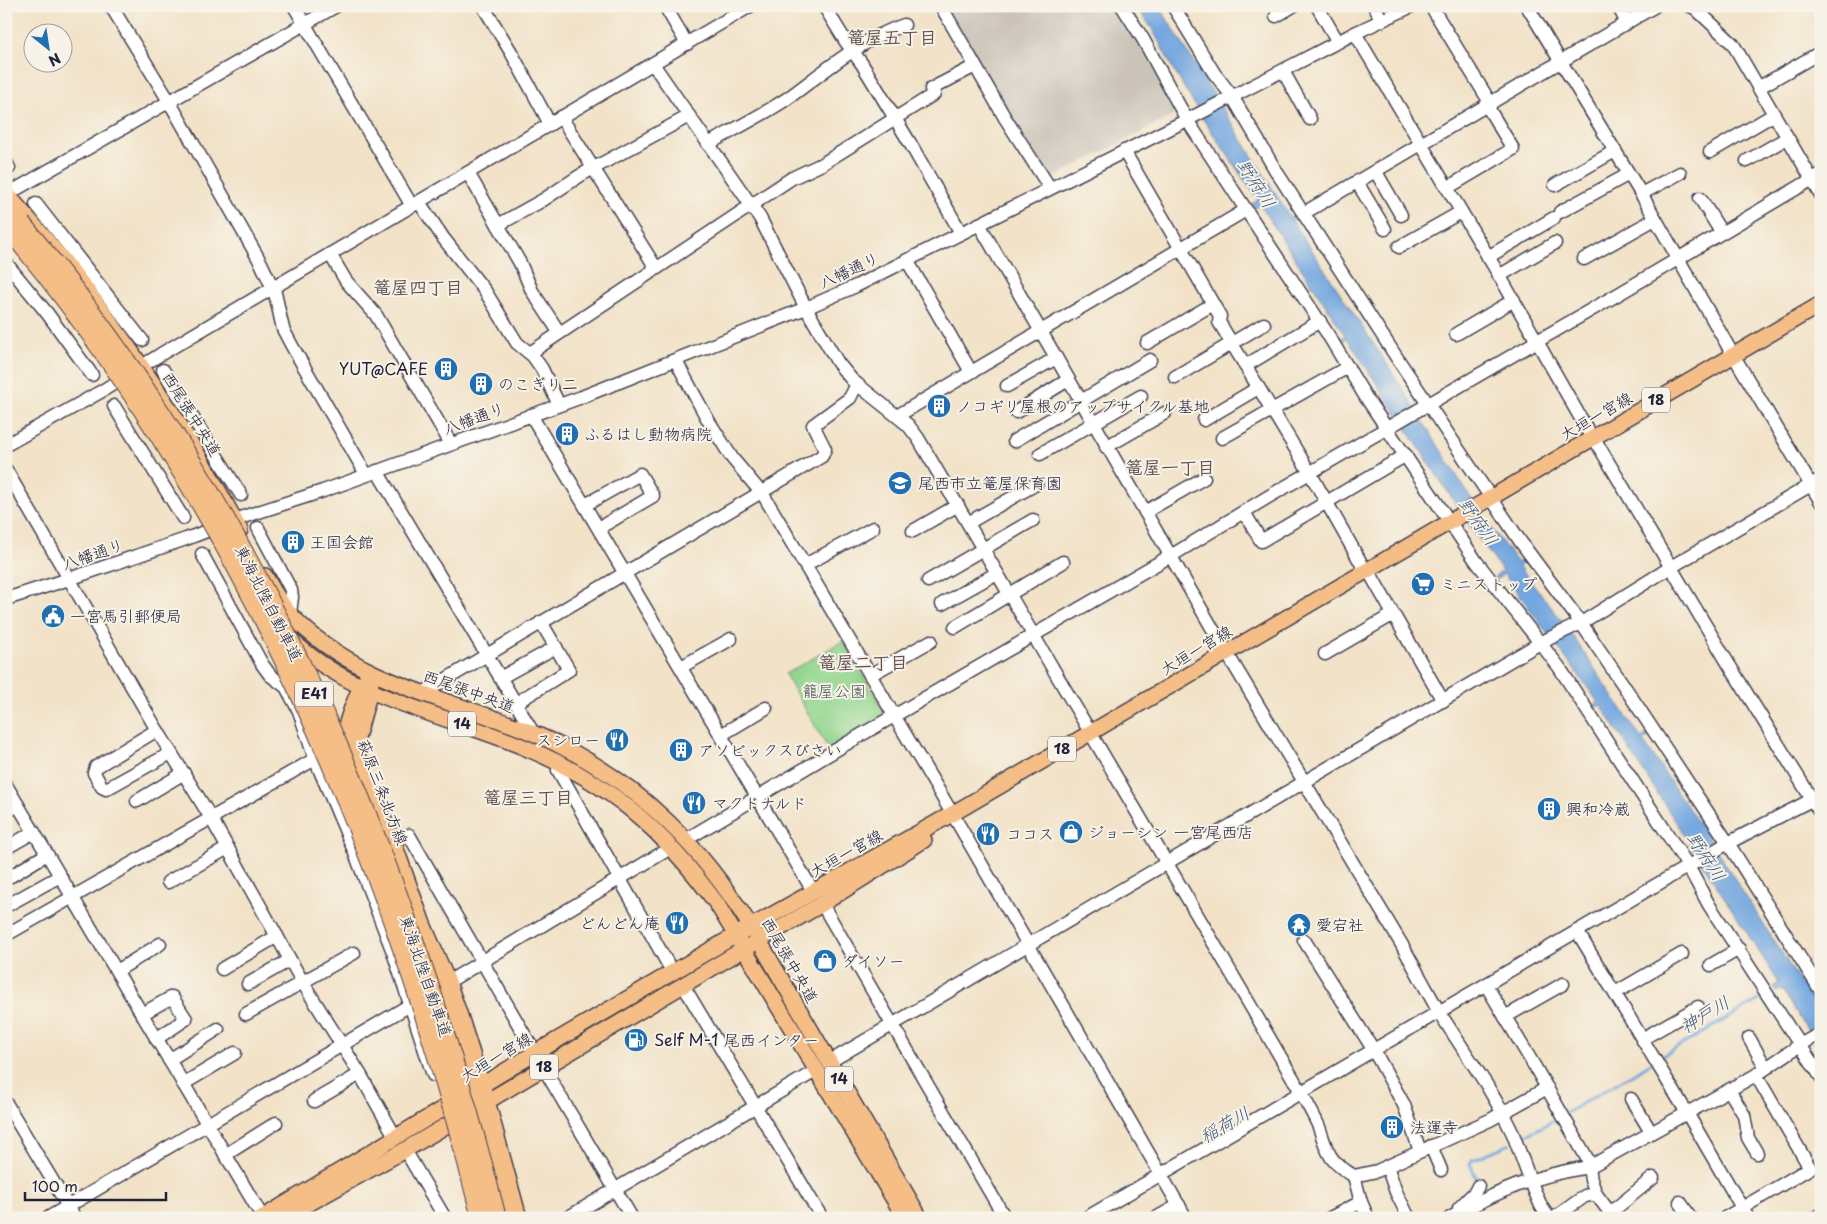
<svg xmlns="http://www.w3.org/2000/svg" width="1827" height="1224" font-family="'Playpen Sans','Klee One',sans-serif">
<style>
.industrial{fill:#cbc2b8}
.green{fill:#93d68e;stroke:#5a7c64}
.water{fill:#73a7e0;stroke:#4a648e}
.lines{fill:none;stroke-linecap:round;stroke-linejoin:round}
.stream{stroke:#73a7e0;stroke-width:3}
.minor-casing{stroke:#413f50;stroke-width:15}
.major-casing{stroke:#413f50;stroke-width:18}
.highway-casing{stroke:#413f50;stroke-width:20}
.minor{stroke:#fff;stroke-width:12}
.major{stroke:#f6be87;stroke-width:15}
.highway{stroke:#f6be87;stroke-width:18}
.highway-bridge-casing{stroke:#413f50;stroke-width:20;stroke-linecap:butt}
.highway-bridge{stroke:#f6be87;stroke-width:18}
.labels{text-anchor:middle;stroke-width:4;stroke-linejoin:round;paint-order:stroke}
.shield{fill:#f7f3e8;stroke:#62616f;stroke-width:1}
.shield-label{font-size:15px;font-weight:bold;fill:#22223b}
.street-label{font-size:16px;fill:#22223b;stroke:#f7f3e8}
.poi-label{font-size:16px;fill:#22223b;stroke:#f7f3e8;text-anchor:start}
.park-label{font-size:16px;fill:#445854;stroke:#f7f3e8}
.neighbourhood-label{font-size:18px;font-weight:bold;fill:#645152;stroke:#f7f3e8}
.water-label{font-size:18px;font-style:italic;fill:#42577d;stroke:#f7f3e8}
</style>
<rect width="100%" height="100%" fill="#f7f3e8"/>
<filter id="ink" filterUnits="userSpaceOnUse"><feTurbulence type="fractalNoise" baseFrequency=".02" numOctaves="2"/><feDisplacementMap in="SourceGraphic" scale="10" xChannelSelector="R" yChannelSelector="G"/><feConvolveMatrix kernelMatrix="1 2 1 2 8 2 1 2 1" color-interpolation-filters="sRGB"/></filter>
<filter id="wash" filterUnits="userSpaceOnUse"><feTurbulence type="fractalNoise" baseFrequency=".0096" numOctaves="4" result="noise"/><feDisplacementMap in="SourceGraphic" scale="20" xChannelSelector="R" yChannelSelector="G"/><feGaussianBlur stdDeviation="1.12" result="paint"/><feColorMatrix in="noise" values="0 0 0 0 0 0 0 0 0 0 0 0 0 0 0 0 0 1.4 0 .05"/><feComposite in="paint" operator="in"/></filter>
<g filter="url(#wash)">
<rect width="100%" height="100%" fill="#f2e2c7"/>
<polygon class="industrial" points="945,6 1119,6 1180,112 1047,181"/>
<polygon class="green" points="843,641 887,717 829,750 785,674"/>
<polygon class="water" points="1136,6 1159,6 1290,217 1297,213 1299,216 1292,220 1394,375 1484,519 1518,563 1527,557 1528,559 1519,566 1566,626 1641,738 1651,732 1653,734 1643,741 1719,854 1821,1015 1821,1046 1810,1034 1782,989 1776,992 1773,987 1779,983 1601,705 1595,708 1593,706 1598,702 1504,574 1496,580 1494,578 1502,571 1471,527 1347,338 1341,342 1339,340 1345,335 1260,205 1255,208 1252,204 1258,200 1203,119 1173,69 1153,30"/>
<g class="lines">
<g class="stream">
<polyline points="1659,1058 1764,997"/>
<polyline points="1566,1113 1651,1063"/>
<polyline points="1518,1140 1559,1117"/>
<polyline points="1479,1184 1470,1164 1472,1160 1510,1144"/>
</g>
</g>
</g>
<g filter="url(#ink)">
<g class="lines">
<g class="minor-casing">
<g id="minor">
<polyline points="111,6 169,101 261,263 275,293 283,329 292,346 366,474"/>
<polyline points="294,6 412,206"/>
<polyline points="483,6 511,52 550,124"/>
<polyline points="665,6 687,44"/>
<polyline points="824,6 846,42 862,64 910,143 961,233"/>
<polyline points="941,6 1005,118 1050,188"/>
<polyline points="1122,6 1143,39 1187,120 1327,333 1365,396 1476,561 1559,667 1688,866 1709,905 1821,1077"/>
<polyline points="1173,6 1214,73 1232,96 1276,171 1397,358 1520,541 1581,623 1622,683 1728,843 1821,991"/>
<polyline points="1317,6 1338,42"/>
<polyline points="1374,6 1382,20"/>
<polyline points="1431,6 1491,104"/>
<polyline points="1527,6 1643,197 1733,355"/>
<polyline points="1618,6 1627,23"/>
<polyline points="1690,6 1695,8 1733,44 1821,195"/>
<polyline points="1276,16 1293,6"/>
<polyline points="1355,33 1502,280 1592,438"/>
<polyline points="653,64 760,218 806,308 838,363 852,380 908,425 918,438 1090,732"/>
<polyline points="1283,71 1310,119"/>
<polyline points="1758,88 1821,52"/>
<polyline points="561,117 656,268"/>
<path d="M708 144C735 129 763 115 788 98 825 71 860 40 904 25"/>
<polyline points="1124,151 1220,316 1219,322 1310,473 1365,570"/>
<polyline points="1710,152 1773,115"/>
<polyline points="1747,161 1787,138"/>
<polyline points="6,162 9,168"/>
<polyline points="1376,172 1401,215"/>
<polyline points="468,173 520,263 532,291 559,332"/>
<polyline points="1357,182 1385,229"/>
<polyline points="1555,185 1615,151"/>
<polyline points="1447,188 1513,149 1487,106"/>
<polyline points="1641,194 1680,173"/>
<polyline points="6,195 336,6"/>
<polyline points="1700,198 1721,232"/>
<polyline points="419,202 444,239 485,291 517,343 533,356 542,369 559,405"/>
<polyline points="36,204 142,340"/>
<polyline points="1560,212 1629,174"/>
<polyline points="1304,213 1655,6"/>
<polyline points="979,224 1226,652"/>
<polyline points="498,225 543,200 581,175 689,116"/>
<polyline points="1399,247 1461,212"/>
<polyline points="330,254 346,281 376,315 451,444"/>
<polyline points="1488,257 1554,218"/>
<polyline points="1584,259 1655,219"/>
<polyline points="907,260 971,372"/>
<polyline points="6,263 47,313 92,375"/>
<polyline points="1499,276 1555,243"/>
<polyline points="1456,334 1514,300"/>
<polyline points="1147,343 1213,304"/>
<polyline points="530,353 792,178 822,164 934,94 931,89 975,66"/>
<polyline points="676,361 708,420 732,458 764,496 956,820 1186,1218"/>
<polyline points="1738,363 1821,502"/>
<polyline points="1245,366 1320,321"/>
<polyline points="163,370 241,495"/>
<polyline points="1175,377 1264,324"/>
<polyline points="1007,386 1056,358"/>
<polyline points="114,406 183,518"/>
<polyline points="1016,412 1068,380"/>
<polyline points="531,415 813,891"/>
<polyline points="897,416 1246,210"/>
<polyline points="1204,420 1258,388"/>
<polyline points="1222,438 1348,367"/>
<polyline points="1014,441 1150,360"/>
<polyline points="6,445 102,391 161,354 750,6"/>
<polyline points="1598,445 1728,663 1821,814"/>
<polyline points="1106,447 1165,413"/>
<polyline points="1040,454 1141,396"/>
<polyline points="6,470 157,730 211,818 303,983 360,1074 396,1138"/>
<polyline points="377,471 534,734"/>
<polyline points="585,505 640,474 653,496 599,528"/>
<polyline points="1145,512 1204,478"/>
<polyline points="1244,512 1261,541 1406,455"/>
<polyline points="968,523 1036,484"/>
<polyline points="258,528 291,590 292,597 290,613"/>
<polyline points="913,531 958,505"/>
<polyline points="202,554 262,664 270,675 286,687 299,711 315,759 355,853 393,952 433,1075"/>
<polyline points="805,565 873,528"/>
<polyline points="1372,577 1443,701"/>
<polyline points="928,581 1033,520"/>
<polyline points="6,599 69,579 186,539 246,516 323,491 579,398 806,308 856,286 1187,120 1355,33 1412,6"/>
<polyline points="942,604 997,573"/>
<polyline points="955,627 1063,562"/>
<polyline points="1325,654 1392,615"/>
<polyline points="1231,660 1402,945 1439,1012 1486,1084 1501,1110 1513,1134 1530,1180 1541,1206 1549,1218"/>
<polyline points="681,667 731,639"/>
<polyline points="870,675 931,641"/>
<polyline points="500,678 556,647"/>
<polyline points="423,693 822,456 825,449 813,425 850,398 857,384"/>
<polyline points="516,703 569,670 541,622"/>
<polyline points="157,730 96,767 94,773 102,787 106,789 171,753"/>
<polyline points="721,735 766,708"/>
<path d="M1094 739 1301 1092C1307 1104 1314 1115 1319 1127 1328 1153 1328 1161 1354 1176L1377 1171 1490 1120 1547 1088"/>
<polyline points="561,764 558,770 673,973"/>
<polyline points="6,785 263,1218"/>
<polyline points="137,801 184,773"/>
<polyline points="6,812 18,805"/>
<polyline points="687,839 861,735 1179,551 1268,497 1622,292 1821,174"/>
<polyline points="393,841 409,835 535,1053"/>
<polyline points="6,848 34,832"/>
<polyline points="11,876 47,854"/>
<polyline points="168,882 228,848"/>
<polyline points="822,904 1005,1218"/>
<polyline points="6,906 60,876"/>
<polyline points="1577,931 1687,1113 1748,1218"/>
<polyline points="6,935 315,759"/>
<polyline points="1304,940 1373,1049 1404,1105 1420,1151"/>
<polyline points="1711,965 1739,949"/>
<polyline points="222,969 277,936"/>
<polyline points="117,971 160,944"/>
<polyline points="448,982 672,847"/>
<polyline points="248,984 290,960"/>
<polyline points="683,985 822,1218"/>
<polyline points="1486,985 1535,1067 1588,1160 1591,1180 1596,1194 1614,1218"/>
<polyline points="1615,993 1682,954"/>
<polyline points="142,1014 172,997 186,1019 156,1039"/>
<polyline points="246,1014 354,953"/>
<polyline points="1505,1017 1563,984"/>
<polyline points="1749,1038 1766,1068"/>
<polyline points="1642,1039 1698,1007"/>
<polyline points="169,1060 218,1029"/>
<polyline points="829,1062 1540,643 1581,623 1671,567 1821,479"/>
<polyline points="543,1067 632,1218"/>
<polyline points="183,1084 235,1053"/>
<polyline points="1729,1090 1744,1115 1748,1138 1757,1153"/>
<polyline points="1631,1099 1651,1132"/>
<polyline points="314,1101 360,1074"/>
<polyline points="6,1103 75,1218"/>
<polyline points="1431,1146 1441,1170"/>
<polyline points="405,1150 445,1218"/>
<polyline points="225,1155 276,1123"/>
<polyline points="1387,1166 1396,1192 1409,1218"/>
<polyline points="1354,1176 1361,1202 1368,1218"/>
<polyline points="1680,1202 1691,1218"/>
<polyline points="1459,1208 1475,1192 1478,1186"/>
<polyline points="1610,1213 1653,1178"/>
<polyline points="48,1218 410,1005"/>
<polyline points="567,1218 817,1070"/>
<polyline points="1086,1218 1728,843 1821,795"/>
<polyline points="1156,1218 1179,1205"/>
<polyline points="1330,1218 1361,1202"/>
<path d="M1450 1218C1497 1191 1536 1175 1589 1167L1756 1075 1800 1045 1821 1033"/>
<polyline points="1554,1218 1585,1196 1596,1194"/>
<polyline points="1725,1218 1810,1168 1756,1075"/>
<polyline points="1816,1218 1821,1215"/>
</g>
</g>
<g class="major-casing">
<g id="major">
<path d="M6 193C97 295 176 409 240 530"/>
<path d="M265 576C273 590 280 603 290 614 361 690 470 701 559 745 643 787 702 848 751 927L920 1218"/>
<path d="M288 637C353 700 446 714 526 748 612 784 663 830 717 904L905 1218"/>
<polyline points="371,682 370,691 356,741 356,747 359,762 393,841 423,924 448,982 460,1016 487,1101 519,1218"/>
<path d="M349 758C347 752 344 746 344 739 344 726 358 689 366 679"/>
<polyline points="431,968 438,986 472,1091 506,1218"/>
<polyline points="262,1218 535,1053 736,935 952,814 1821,304"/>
<polyline points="283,1218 405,1150 744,949 822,904 924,840"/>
</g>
</g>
<g class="highway-casing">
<polyline id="highway" points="6,206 22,224"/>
</g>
<use href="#minor" class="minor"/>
<use href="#major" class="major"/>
<use href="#highway" class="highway"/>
<g class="highway-bridge-casing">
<g id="highway-bridge">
<path d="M22 224C260 508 407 861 497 1218"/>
<path d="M12 233C246 515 394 864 481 1218"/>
</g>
</g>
<use href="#highway-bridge" class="highway-bridge"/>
</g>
</g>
<defs>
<g id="building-disc" transform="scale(1.25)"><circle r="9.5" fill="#1f6fb2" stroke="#f7f3e8"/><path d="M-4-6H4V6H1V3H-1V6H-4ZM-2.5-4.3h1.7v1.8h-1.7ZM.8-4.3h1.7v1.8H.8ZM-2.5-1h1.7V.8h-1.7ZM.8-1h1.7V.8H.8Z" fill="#fff"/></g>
<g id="school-disc" transform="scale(1.25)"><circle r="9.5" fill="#1f6fb2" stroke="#f7f3e8"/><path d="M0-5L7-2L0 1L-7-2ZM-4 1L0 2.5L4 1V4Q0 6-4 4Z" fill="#fff"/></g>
<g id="supermarket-disc" transform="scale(1.25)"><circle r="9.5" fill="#1f6fb2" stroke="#f7f3e8"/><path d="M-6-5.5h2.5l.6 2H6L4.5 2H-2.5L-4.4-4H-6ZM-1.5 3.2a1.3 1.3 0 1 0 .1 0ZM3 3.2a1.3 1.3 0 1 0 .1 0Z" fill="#fff"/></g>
<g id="civic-disc" transform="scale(1.25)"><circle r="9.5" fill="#1f6fb2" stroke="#f7f3e8"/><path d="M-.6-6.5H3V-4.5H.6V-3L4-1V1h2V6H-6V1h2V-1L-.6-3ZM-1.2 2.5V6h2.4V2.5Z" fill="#fff"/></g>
<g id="restaurant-disc" transform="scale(1.25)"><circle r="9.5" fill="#1f6fb2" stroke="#f7f3e8"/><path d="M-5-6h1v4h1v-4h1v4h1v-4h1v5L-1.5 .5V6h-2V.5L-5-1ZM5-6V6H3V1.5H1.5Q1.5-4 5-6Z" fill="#fff"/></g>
<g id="shop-disc" transform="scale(1.25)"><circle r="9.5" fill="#1f6fb2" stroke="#f7f3e8"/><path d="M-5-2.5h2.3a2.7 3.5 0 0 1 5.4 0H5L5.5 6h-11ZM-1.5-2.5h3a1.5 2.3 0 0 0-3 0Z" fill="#fff"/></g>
<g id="temple-disc" transform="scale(1.25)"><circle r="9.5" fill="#1f6fb2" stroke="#f7f3e8"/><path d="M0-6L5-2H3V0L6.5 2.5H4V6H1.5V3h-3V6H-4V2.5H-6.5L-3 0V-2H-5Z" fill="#fff"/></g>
<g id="fuel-disc" transform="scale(1.25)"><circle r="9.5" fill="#1f6fb2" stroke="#f7f3e8"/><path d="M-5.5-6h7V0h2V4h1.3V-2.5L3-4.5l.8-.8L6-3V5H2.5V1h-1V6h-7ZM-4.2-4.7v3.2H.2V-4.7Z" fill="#fff"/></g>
</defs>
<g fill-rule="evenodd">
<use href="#building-disc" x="446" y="369"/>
<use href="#building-disc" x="481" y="384"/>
<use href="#building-disc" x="939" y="406"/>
<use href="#building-disc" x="567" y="434"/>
<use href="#school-disc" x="900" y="483"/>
<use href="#building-disc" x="293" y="542"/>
<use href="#supermarket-disc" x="1423" y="584"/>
<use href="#civic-disc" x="53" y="616"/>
<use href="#restaurant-disc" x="617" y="740"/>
<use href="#building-disc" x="681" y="750"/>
<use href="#restaurant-disc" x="694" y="803"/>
<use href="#building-disc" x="1549" y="809"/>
<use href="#shop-disc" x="1071" y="832"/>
<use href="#restaurant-disc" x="988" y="834"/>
<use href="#restaurant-disc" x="677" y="923"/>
<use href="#temple-disc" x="1299" y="925"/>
<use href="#shop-disc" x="825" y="961"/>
<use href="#fuel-disc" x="636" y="1040"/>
<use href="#building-disc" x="1392" y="1127"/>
</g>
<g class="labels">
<g class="shield">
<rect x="1642" y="387.5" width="28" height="25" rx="4"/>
<rect x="295" y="681.5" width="38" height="25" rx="4"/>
<rect x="448" y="711.5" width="28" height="25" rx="4"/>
<rect x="1048" y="736.5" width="28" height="25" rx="4"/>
<rect x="530" y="1054.5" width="28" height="25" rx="4"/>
<rect x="825" y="1066.5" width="28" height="25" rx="4"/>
</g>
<g class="shield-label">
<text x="1656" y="405">18</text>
<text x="314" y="699">E41</text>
<text x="462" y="729">14</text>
<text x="1062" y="754">18</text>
<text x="544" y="1072">18</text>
<text x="839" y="1084">14</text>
</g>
<g class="street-label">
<text transform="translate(849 270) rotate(-25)" y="6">八幡通り</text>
<text transform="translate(192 414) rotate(58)" y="6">西尾張中央道</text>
<text transform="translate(1596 416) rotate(-30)" y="6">大垣一宮線</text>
<text transform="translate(474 418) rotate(-20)" y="6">八幡通り</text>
<text transform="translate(93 554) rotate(-19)" y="6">八幡通り</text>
<text transform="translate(269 603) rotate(63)" y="6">東海北陸自動車道</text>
<text transform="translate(1196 650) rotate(-31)" y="6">大垣一宮線</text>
<text transform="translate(469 691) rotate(20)" y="6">西尾張中央道</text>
<text transform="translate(383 792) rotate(69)" y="6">萩原三条北方線</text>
<text transform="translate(846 853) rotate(-29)" y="6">大垣一宮線</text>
<text transform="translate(790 960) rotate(60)" y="6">西尾張中央道</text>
<text transform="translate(426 976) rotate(71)" y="6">東海北陸自動車道</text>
<text transform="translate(496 1057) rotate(-31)" y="6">大垣一宮線</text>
</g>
<g class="poi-label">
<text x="428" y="375" text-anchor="end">YUT@CAFE</text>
<text x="498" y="390">のこぎり二</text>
<text x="956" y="412">ノコギリ屋根のアップサイクル基地</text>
<text x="584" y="440">ふるはし動物病院</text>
<text x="918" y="489">尾西市立篭屋保育園</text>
<text x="310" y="548">王国会館</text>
<text x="1440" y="590">ミニストップ</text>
<text x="70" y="622">一宮馬引郵便局</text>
<text x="600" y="746" text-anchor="end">スシロー</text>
<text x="698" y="756">アソビックスびさい</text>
<text x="712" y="809">マクドナルド</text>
<text x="1566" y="815">興和冷蔵</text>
<text x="1088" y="838">ジョーシン 一宮尾西店</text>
<text x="1006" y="840">ココス</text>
<text x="660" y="929" text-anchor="end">どんどん庵</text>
<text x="1316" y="931">愛宕社</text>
<text x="842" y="967">ダイソー</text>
<text x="654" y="1046">Self M-1 尾西インター</text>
<text x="1410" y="1133">法運寺</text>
</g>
<g class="park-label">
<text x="834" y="697">籠屋公園</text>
</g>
<g class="neighbourhood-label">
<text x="892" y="44">篭屋五丁目</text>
<text x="418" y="294">篭屋四丁目</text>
<text x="1170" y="474">篭屋一丁目</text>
<text x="863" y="669">篭屋二丁目</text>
<text x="528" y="804">篭屋三丁目</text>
</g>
<g class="water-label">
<text transform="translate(1256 184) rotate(58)" y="6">野府川</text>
<text transform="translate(1478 522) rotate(55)" y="6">野府川</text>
<text transform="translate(1706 857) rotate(57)" y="6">野府川</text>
<text transform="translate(1705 1015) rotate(-31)" y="6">神戸川</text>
<text transform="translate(1225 1125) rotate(-30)" y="6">稲荷川</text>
</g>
</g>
<rect width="1827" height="1224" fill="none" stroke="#f7f3e8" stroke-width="25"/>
<g transform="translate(48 48) rotate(150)"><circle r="24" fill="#f7f3e8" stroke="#a29fa3"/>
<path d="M0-4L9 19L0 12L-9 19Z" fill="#1f6fb2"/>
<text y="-8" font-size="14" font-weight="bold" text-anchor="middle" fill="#22223b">N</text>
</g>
<path d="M25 1192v8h141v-8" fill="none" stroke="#22223b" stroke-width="2.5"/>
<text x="32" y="1192" font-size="15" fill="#22223b" stroke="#f7f3e8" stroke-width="4" paint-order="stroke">100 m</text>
</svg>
